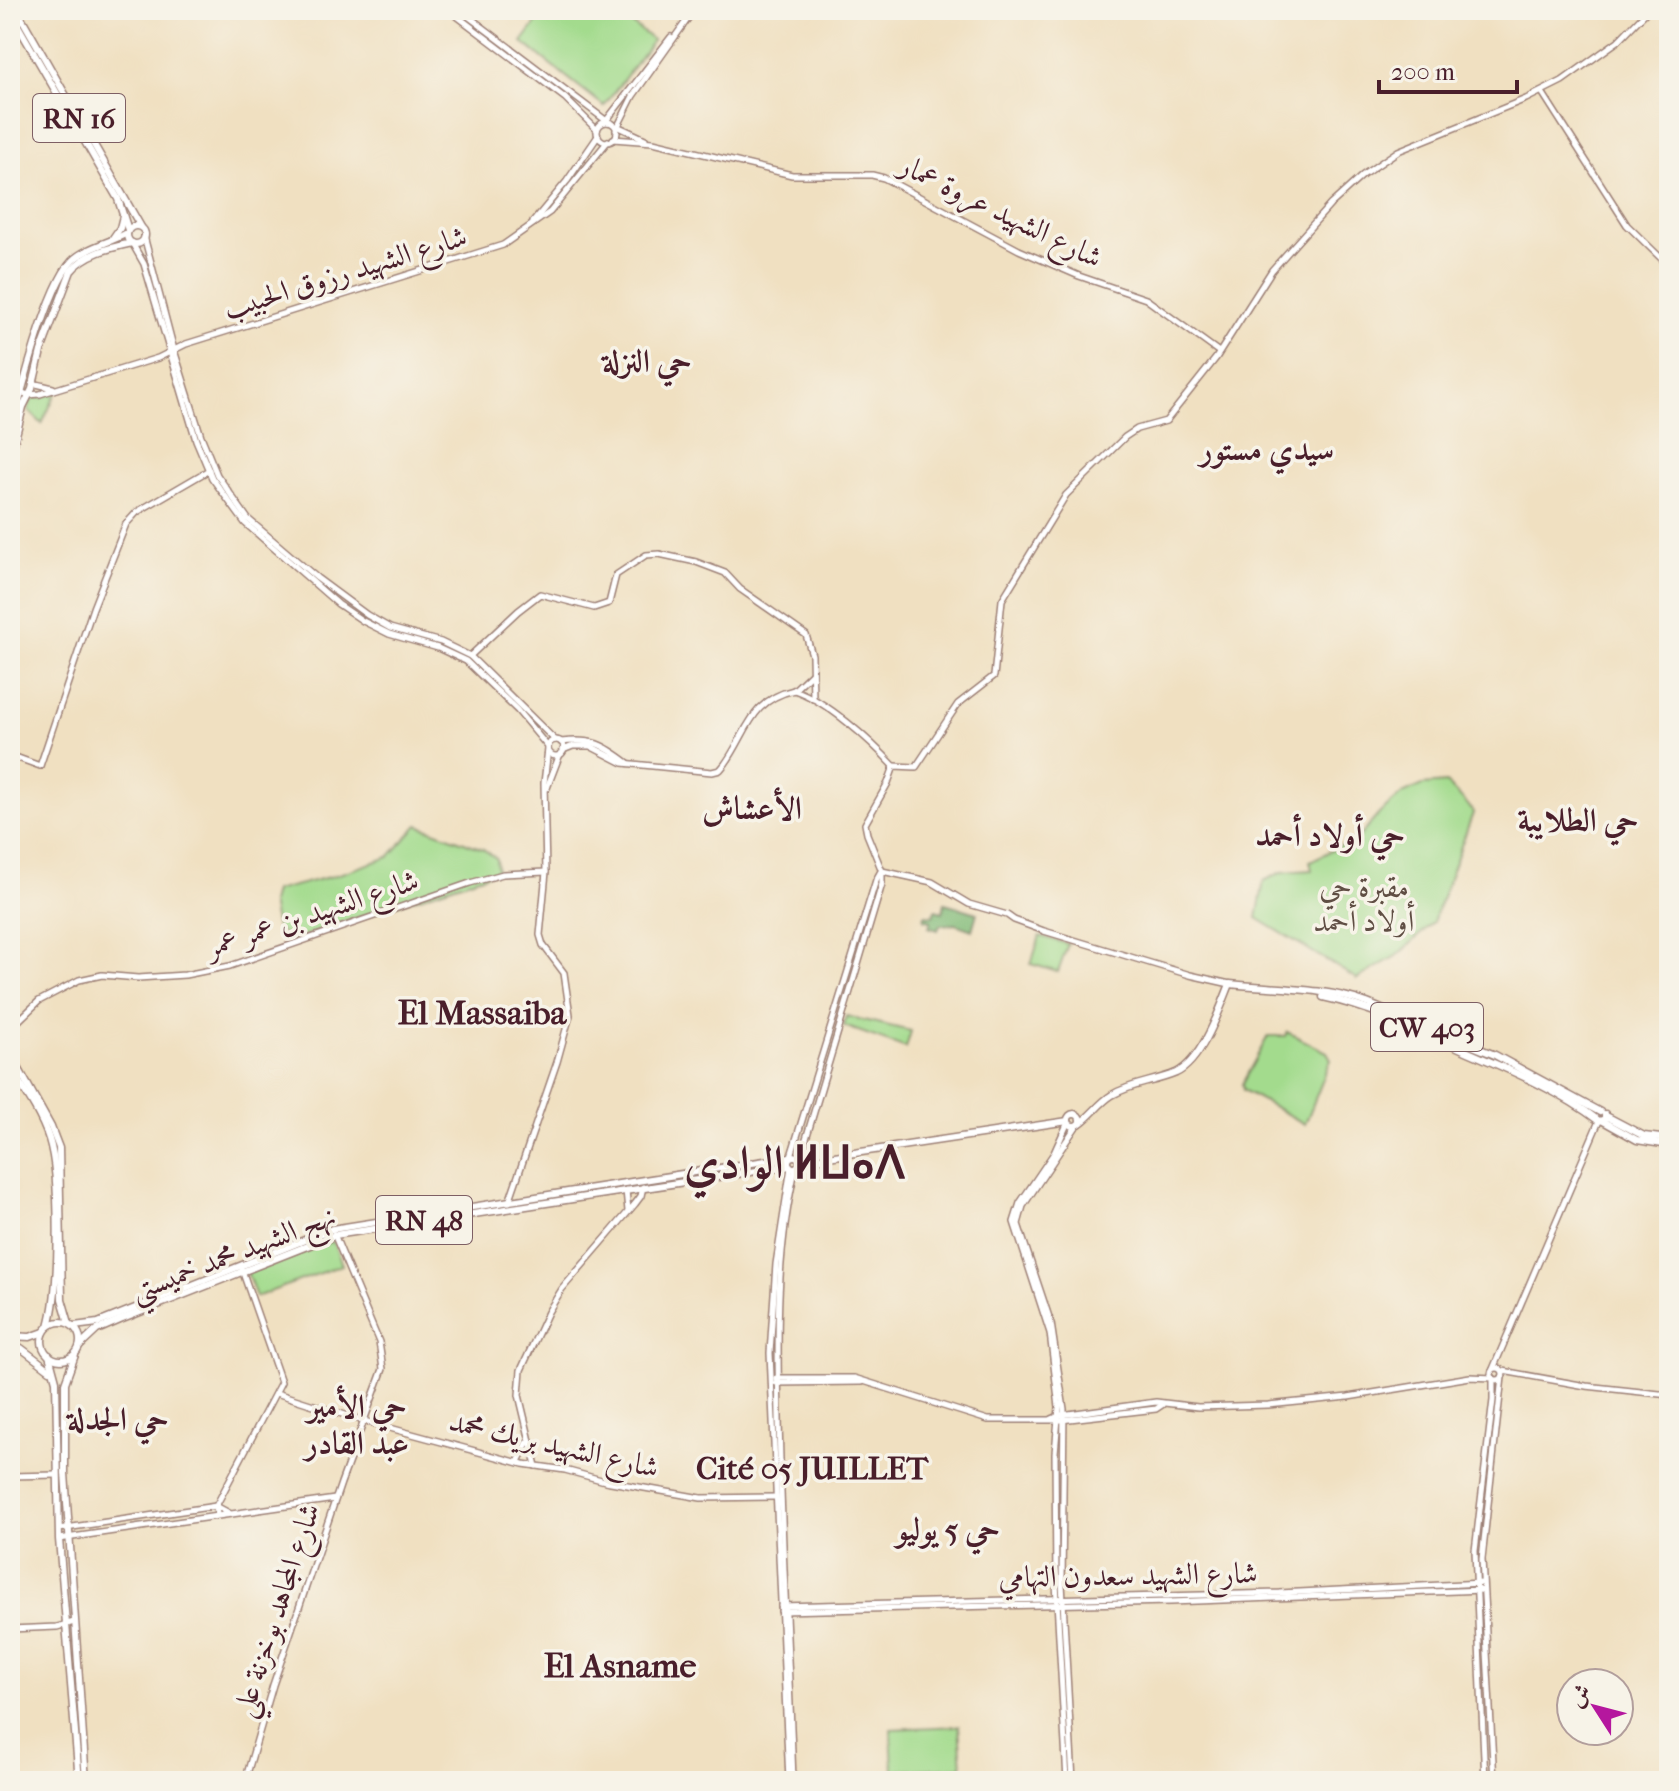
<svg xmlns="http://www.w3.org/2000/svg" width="1679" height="1791" font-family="'IM FELL French Canon',Amiri,'Noto Sans Tifinagh',serif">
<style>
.green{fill:#a3db8d;stroke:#767d5c;stroke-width:2}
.forest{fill:#82bb78;stroke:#666d52;stroke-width:2}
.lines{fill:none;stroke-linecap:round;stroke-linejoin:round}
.secondary-casing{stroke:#9d8076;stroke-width:8}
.primary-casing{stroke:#9d8076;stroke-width:9}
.secondary{stroke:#fff;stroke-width:5}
.primary{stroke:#fff;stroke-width:6}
.labels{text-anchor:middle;stroke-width:7;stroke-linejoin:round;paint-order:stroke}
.shield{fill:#f7f3e8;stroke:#7e5f64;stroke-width:2}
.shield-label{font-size:28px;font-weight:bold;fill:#4a1f2b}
.street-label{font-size:30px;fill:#4a1f2b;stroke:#f7f3e8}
.park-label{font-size:30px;fill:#604e44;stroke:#f7f3e8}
.neighbourhood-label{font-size:32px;font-weight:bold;fill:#4a1f2b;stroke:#f7f3e8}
.quarter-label{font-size:34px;font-weight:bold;fill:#4a1f2b;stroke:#f7f3e8}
.town-label{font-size:46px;font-weight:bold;fill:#4a1f2b;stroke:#f7f3e8}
</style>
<rect width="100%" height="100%" fill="#f7f3e8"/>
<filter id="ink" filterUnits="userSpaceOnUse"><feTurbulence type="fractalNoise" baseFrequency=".0125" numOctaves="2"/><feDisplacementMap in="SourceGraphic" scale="16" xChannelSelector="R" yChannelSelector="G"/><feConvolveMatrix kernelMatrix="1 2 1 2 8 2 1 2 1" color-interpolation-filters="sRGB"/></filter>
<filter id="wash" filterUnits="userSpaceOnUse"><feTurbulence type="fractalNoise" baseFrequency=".006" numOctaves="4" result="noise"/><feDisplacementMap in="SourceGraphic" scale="32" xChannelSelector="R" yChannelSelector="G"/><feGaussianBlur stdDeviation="1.8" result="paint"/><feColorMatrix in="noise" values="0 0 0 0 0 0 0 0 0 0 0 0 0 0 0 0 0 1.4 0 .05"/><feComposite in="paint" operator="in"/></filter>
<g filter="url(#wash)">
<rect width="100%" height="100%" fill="#f0e0c1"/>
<g class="green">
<polygon points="546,10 614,10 653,40 604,106 522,42"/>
<polygon points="55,391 57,391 42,424 28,410 32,398 42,398"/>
<polygon points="1446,783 1469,806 1473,813 1433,922 1401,953 1357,979 1257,918 1264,881 1282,872 1312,870 1310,861 1359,837 1379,814 1402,794 1423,785"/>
<polygon points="418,825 483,849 496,858 497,871 292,940 276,928 271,903 274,891 333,876 389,857"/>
<polygon points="1040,936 1068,944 1058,972 1031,964"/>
<polygon points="846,1016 911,1031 906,1048 844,1026"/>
<polygon points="1287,1032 1327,1052 1331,1059 1305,1124 1243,1090 1242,1084 1268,1036 1285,1036"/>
<polygon points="333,1241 342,1265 256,1297 247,1272"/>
<polygon points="959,1726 962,1767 893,1771 891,1729"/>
</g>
<polygon class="forest" points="945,903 977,913 972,930 956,924 940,925 938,930 929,927 931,921 924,919 925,915 933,916 935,910 943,912"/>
</g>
<g filter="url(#ink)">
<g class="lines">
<g class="secondary-casing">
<g id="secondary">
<polyline points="449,10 565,98 597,130"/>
<polyline points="460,10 608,122"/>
<polyline points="1542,92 1627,225 1669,266"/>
<polyline points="606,121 671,37"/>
<circle cx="607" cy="132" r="10"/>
<polyline points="617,126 645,139"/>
<polyline points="616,130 633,96 694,10"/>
<polyline points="613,139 653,142 792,175 872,175 884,178 1019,250 1079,276 1146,299 1219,352"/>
<polyline points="533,222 567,181 598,136"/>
<polyline points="144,236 174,350 201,436 217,475 248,519 317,578 367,615 390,628 441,642 470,656 555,740"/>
<polyline points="132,243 144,264 196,440 212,478 245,523 338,604 363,621 389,634 438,648 466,661 517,710 548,747"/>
<polyline points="32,383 53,388"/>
<polyline points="20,392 29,395 40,394 158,358 186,344 503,245 550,212 608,141"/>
<polyline points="470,656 518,611 540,594 594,608 609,603 616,575 646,555 659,554 696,562 725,573 740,589 806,635 812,655 813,699"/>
<polyline points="794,690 812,673"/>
<circle cx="556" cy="748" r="8"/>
<path d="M561 742C592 738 603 744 628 763"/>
<path d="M563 750 573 746H590L623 763 712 772 720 770 725 764C748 732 750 700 794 690 827 701 870 740 894 766"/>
<polyline points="10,755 40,766 93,608 126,524 137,512 209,470"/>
<polyline points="547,788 560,754"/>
<polyline points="882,871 932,882 969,904 1007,915 1014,920 1044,931 1190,975 1230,984"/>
<polyline points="10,1029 39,1001 79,980 102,975 138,978 185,975 230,966 470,883 503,874 546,872"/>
<polyline points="791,1156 876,880 881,871"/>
<polyline points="800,1159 882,884 882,871 867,834 865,824 888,783 894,766 916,767 958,704 994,676 1002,600 1066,495 1125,437 1137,429 1166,421 1216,358 1272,270 1331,204 1363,175 1398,151 1526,99 1562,81 1618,41 1648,10"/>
<polyline points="626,1190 628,1211"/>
<polyline points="509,1202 557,1062 570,1015 564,973 543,945 540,935 546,872 544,783 548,749"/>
<circle cx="1497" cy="1374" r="6"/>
<polyline points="1493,1369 1599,1121"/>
<polyline points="1503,1371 1586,1386 1669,1395"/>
<polyline points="776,1378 854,1378 988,1420 1061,1420 1156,1409 1162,1405"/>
<polyline points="776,1383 862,1382"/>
<polyline points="276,1393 364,1421 523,1464 565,1470 605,1481 701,1498 776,1497"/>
<polyline points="1052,1419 1061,1415 1156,1402 1198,1407 1268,1405 1348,1397 1470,1377 1493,1378"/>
<polyline points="518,1462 527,1443"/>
<polyline points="536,1466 519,1395 521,1370 548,1312 562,1289 635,1204 641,1196 643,1187"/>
<polyline points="10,1476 57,1475"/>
<polyline points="217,1514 216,1506 281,1382 242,1270"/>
<polyline points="59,1529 216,1506 229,1513"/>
<polyline points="59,1539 335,1499"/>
<polyline points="781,1606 1279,1593 1482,1583"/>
<polyline points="781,1611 1171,1602 1483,1590"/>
<polyline points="10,1629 57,1627 74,1622"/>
<polyline points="245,1781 273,1685 341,1483 383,1369 379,1342 334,1234"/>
<polyline points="789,1781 770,1353 776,1264 791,1167"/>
<path d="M793 1781C789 1659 781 1538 779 1416 777 1333 776 1248 796 1167"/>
<polyline points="1067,1781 1056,1583 1055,1453 1059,1407 1050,1333 1014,1222 1020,1203 1054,1153 1068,1122"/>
<polyline points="1073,1781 1062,1583 1064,1409 1051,1323 1018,1224 1023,1206 1077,1125"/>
<polyline points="1485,1781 1475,1551 1493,1400 1493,1378"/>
<polyline points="1494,1781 1482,1559 1502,1377"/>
</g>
</g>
<g class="primary-casing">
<g id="primary">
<polyline points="17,10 141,227"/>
<polyline points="10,12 118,199 128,230"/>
<circle cx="136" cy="235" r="9"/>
<polyline points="113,238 120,228 123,216"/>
<path d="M10 437C19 399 47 287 72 261 86 247 110 243 127 233"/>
<path d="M10 459 23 407 32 389 41 351 71 271C86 253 109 248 132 243"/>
<path d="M1323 997C1370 1007 1413 1027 1457 1047 1505 1068 1557 1089 1599 1121L1605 1119V1114"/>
<polyline points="10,1053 51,1127 59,1148 62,1299 69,1323"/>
<path d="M10 1068C24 1090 41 1114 49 1139 61 1177 60 1288 49 1326"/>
<circle cx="1074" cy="1120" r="6"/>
<polyline points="1606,1116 1644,1136 1669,1139"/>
<polyline points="1603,1121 1637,1140 1669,1145"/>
<path d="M1079 1124C1091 1116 1099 1103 1112 1095 1132 1083 1155 1082 1176 1073 1202 1061 1220 1009 1230 984 1275 989 1323 987 1367 1003L1495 1055 1600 1112"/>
<circle cx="794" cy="1162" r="6"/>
<polyline points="801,1161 1068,1121"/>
<circle cx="61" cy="1341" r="19"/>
<polyline points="74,1326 98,1323 332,1229 790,1157"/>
<polyline points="10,1336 30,1337 44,1332"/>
<polyline points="80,1346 97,1330 120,1320 335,1235 790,1166"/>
<polyline points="21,1348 50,1370"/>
<polyline points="49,1355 56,1381 59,1539 79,1781"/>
<polyline points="75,1355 65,1383 65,1473 86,1781"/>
</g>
</g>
<use href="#secondary" class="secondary"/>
<use href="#primary" class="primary"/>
</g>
</g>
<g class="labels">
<g class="shield">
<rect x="33" y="94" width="92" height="48" rx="6"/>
<rect x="1371" y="1003" width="112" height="48" rx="6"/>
<rect x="376" y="1196" width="96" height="48" rx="6"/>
</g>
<g class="shield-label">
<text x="79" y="128">RN 16</text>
<text x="1427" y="1037">CW 403</text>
<text x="424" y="1230">RN 48</text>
</g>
<g class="street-label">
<text transform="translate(1001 211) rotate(26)" y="10">شارع الشهيد عروة عمار</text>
<text transform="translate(345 272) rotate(-17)" y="10">شارع الشهيد رزوق الحبيب</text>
<text transform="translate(312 913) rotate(-18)" y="10">شارع الشهيد بن عمر عمر</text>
<text transform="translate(233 1253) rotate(-21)" y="10">نهج الشهيد محمد خميستي</text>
<text transform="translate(554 1444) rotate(13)" y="10">شارع الشهيد بريك محمد</text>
<text transform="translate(1128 1575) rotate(-1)" y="10">شارع الشهيد سعدون التهامي</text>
<text transform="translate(276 1610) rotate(-72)" y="10">شارع المجاهد بوخزنة علي</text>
</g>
<g class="park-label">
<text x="1364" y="897">مقبرة حي<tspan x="1364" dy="34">أولاد أحمد</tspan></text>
</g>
<g class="neighbourhood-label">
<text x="647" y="372">حي النزلة</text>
<text x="1267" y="460">سيدي مستور</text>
<text x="752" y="819">الأعشاش</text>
<text x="1578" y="831">حي الطلايبة</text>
<text x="1330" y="846">حي أولاد أحمد</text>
<text x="357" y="1417">حي الأمير<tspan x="357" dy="37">عبد القادر</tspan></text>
<text x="118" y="1430">حي الجدلة</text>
<text x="812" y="1479">Cité 05 JUILLET</text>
<text x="948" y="1540">حي 5 يوليو</text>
</g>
<g class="quarter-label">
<text x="482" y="1024">El Massaiba</text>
<text x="620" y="1677">El Asname</text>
</g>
<g class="town-label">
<text x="795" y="1178">الوادي ⵍⵡⴰⴷ</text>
</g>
</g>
<rect width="1679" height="1791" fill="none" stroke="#f7f3e8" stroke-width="40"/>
<g transform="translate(1595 1707) rotate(306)"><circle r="38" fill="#f7f3e8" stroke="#b29e9c" stroke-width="2"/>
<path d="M0-6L14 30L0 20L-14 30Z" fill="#b5179e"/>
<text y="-12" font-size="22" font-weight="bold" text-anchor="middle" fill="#4a1f2b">ش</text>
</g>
<path d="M1379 80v12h138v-12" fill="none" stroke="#4a1f2b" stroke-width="4"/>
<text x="1391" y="80" font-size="24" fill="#4a1f2b" stroke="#f7f3e8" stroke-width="6" paint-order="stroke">200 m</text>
</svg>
